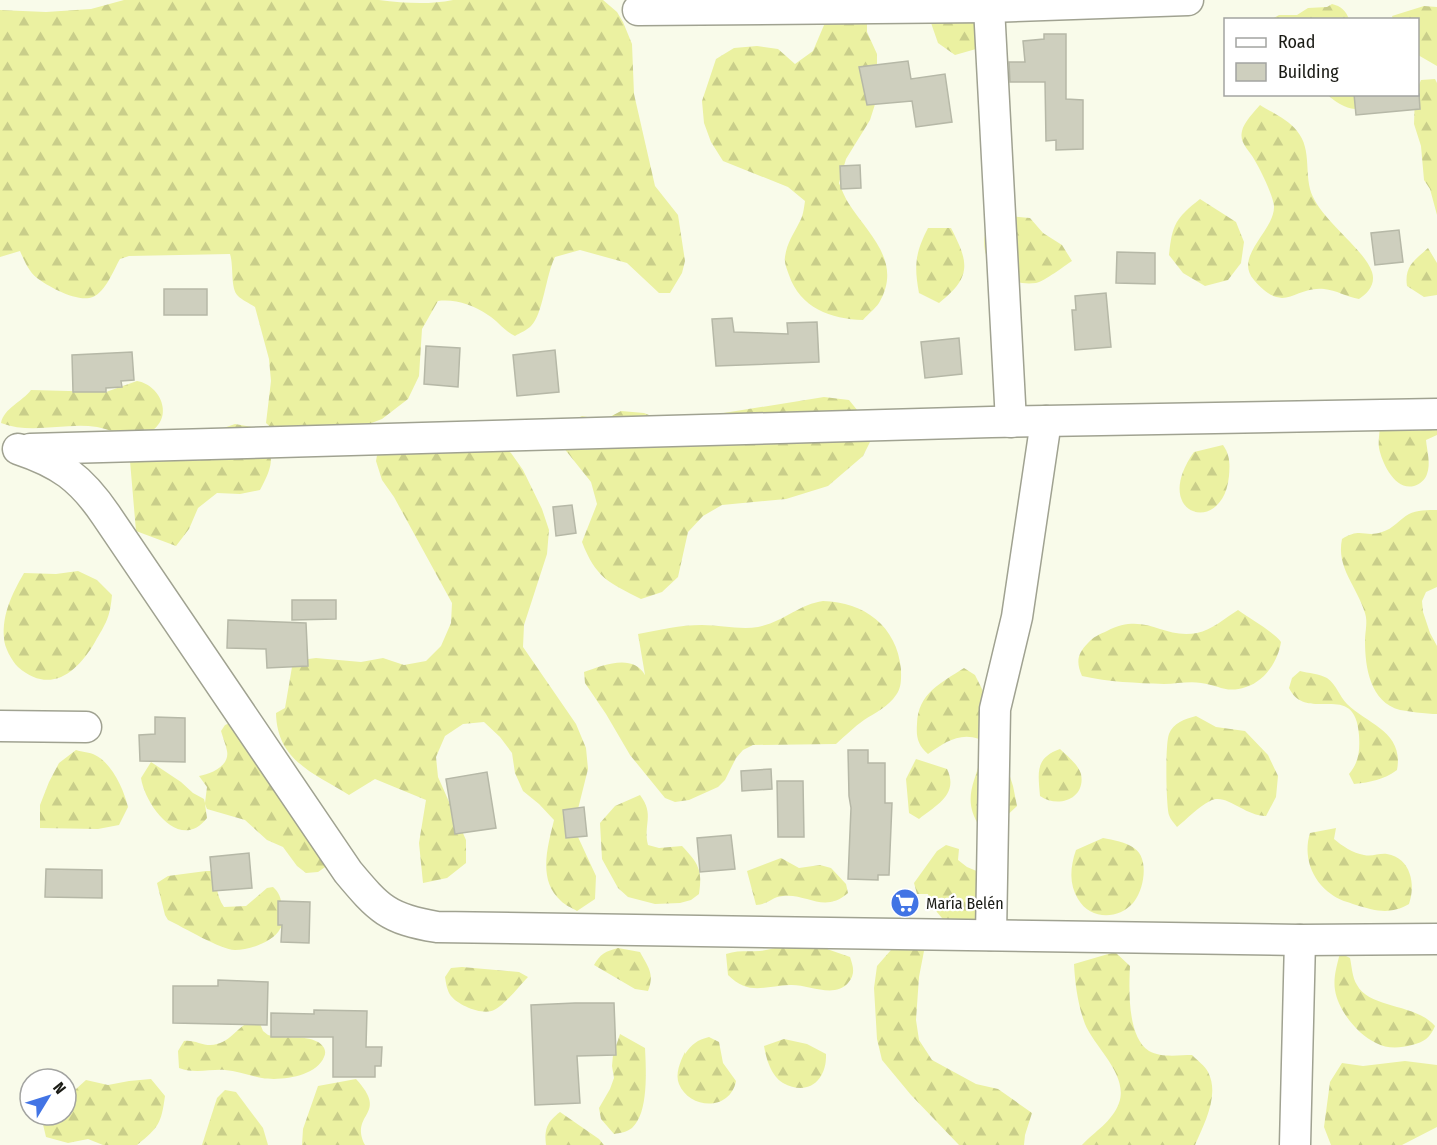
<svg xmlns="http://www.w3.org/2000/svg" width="1437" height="1145" font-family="'Fira Sans Condensed',sans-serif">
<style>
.forest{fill:url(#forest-firs)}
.building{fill:#cecfbe;stroke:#b6b8a7;stroke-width:1.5}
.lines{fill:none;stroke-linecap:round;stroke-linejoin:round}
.minor-casing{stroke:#a0a291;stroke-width:33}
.minor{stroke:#fff;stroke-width:30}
.labels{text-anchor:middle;stroke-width:4.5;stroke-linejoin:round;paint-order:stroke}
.poi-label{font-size:16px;fill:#1a1b15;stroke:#fff;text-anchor:start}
</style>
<defs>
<pattern id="forest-firs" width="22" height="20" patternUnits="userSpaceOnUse" patternTransform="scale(1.5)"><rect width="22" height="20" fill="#ebf1a1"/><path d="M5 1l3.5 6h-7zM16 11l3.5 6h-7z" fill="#c9ce8a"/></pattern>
</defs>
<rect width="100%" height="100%" fill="#f9fbea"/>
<g class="forest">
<path d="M124 0H379C404 3 428 5 453 0H603L617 12 623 22 632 44 634 94 655 186 678 215 685 261 682 273 670 293H659L627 263 580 250 555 257C546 274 543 315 531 326 527 330 520 333 515 336 504 331 498 321 488 315 473 305 456 299 438 301L422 329 419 376 408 399 382 419 361 427 350 430 330 425 281 437 266 423 271 381 269 359 255 307C249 303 242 300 238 296 230 288 234 267 230 254L129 256 120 259C113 271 106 291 93 297 78 303 49 287 37 278 29 272 24 260 20 251L0 257V10L46 12 91 9Z"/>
<polygon points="923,0 988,0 988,31 976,49 955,55 938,43"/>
<path d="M1332 4C1341 6 1346 11 1349 19H1272L1279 15H1297L1308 8 1327 7Z"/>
<polygon points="1424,6 1437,7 1437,66 1418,55 1418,20 1393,19 1392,16"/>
<path d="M867 10V32L877 54V98L870 120 846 159 839 183C842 190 845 198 849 204 869 235 903 262 879 303 875 309 868 314 863 320 831 319 800 308 789 275 787 269 784 263 785 257 787 243 793 235 799 223 803 217 804 208 805 201L788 187 723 161 711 142 704 123 702 101 716 59 734 48 757 46 778 49 795 64 813 51 830 11Z"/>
<polygon points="1435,79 1437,83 1437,215 1430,189 1424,180 1421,146 1414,124 1415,95 1418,94 1418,87 1421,80"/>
<path d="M1328 95H1362L1355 109C1345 108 1335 102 1328 95Z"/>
<path d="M1260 105C1271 112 1289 120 1297 131 1313 150 1303 176 1313 197 1325 223 1365 250 1372 272 1376 284 1368 293 1359 299 1347 297 1336 290 1324 289 1293 286 1285 316 1254 280 1233 256 1275 231 1274 206 1273 195 1260 169 1254 159 1249 150 1239 143 1242 131 1244 122 1254 112 1260 105Z"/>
<path d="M1200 199 1236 222 1244 242 1241 263 1228 280 1205 286 1183 273 1169 255C1172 224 1176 218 1200 199Z"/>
<path d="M999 215 1030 218 1043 233 1062 245 1072 261C1064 266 1045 281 1036 283 1006 287 979 265 985 234 986 227 994 220 999 215Z"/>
<path d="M928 228H951C969 263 972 277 939 303L919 293C914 266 915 253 928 228Z"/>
<path d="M1428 248 1437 263V295L1424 297 1407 286C1404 266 1415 260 1428 248Z"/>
<path d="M137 381C162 385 176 421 146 434 130 440 112 430 97 427 65 422 32 435 1 423 4 408 22 402 31 390L106 392Z"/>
<path d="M824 397 849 400 862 416 872 438 863 456 828 486 786 499 722 505 703 516 688 532 678 577 662 592 641 599C608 582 596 578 582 542L597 504 591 482 563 447V425L582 416 604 420 621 411 644 413 664 421 686 419Z"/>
<path d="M1437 406V435L1426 440C1427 451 1431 464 1427 474 1425 480 1420 484 1414 486 1395 491 1382 463 1379 448 1378 440 1380 431 1380 424Z"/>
<path d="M235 424 257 428C275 454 275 462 260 490L240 494 217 493 198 508 189 529 176 546 136 531 130 461Z"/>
<path d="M493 436 511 453 523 470 542 509 549 530 547 554 524 625 523 647 576 724 586 748 588 769 577 813 578 837 596 876 595 899 577 911C572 908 565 905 561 901 537 880 548 846 554 820L539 804 523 791 515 773 512 753 500 737 484 722 463 724 445 736 436 757 438 777 466 840V863L447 878 423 883 419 843 426 800 375 779 349 795C314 773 277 761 276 713L285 708 293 661 316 658 361 662 383 658 404 665 426 661 441 646 451 623 452 603 394 497 382 480 376 461 380 439Z"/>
<path d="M1223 445C1230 455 1230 464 1229 476 1223 538 1149 515 1194 452Z"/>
<path d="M1437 510V587L1426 592 1422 601 1423 612 1430 633 1437 646V714H1433C1422 713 1411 712 1400 710 1370 702 1365 667 1365 641 1365 632 1368 622 1365 613 1357 586 1336 568 1342 539 1361 527 1365 538 1382 532 1393 529 1400 519 1409 514 1416 510 1429 510 1437 510Z"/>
<path d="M78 571 97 580 112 595C110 618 106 623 95 642 77 673 50 695 18 667 12 661 4 647 4 638 2 614 12 594 24 573L56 574Z"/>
<path d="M823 601C864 602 897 626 901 669 901 678 902 687 896 695 889 706 875 713 864 720 854 727 845 736 836 744L753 745 743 750 736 758 725 780 718 787 689 800 675 802 665 798 630 755 606 714 585 683 584 672C603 665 633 653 645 675L638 634C659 630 680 625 702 625 721 625 740 630 758 627 783 622 800 604 823 601Z"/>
<path d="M1238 610C1250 619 1274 632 1281 642 1278 661 1265 681 1246 687 1226 694 1219 685 1201 683 1189 681 1176 684 1164 684 1136 683 1109 682 1082 676 1076 662 1077 654 1088 643 1093 637 1100 634 1107 631 1146 611 1163 640 1197 633 1212 630 1225 618 1238 610Z"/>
<path d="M964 668 975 675 982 689 1013 786 1017 806 1000 822 980 827C955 790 989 770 979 739 959 732 944 743 928 754 918 745 916 738 917 724 918 693 941 683 964 668Z"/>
<path d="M1300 671C1308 673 1320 674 1327 678 1337 685 1339 696 1347 704 1369 725 1404 732 1397 770 1383 780 1371 782 1354 784L1349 774C1359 762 1360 751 1359 735 1355 678 1307 725 1289 688L1292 678Z"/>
<path d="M1196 716 1216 727 1245 731 1268 755 1278 776 1276 797 1266 816C1244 816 1226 792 1210 801 1198 807 1187 819 1177 827 1174 823 1170 819 1169 815 1166 804 1165 744 1169 734 1173 723 1185 719 1196 716Z"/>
<path d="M230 723 331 863 318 872 306 873 297 866 283 847 267 840 245 820 207 809 205 804 207 818C180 853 145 805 141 778L151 762 181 782 193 793 204 799 205 803 207 787 199 776C211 774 230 766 227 751 226 745 223 738 221 731L225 725Z"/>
<path d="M1060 749C1067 756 1078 764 1081 774 1086 798 1059 809 1040 796 1038 772 1035 758 1060 749Z"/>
<path d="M76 750C82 752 90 752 95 755 112 763 124 790 128 807L119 825 98 829 40 828V805L49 782 59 763Z"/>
<path d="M916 759 947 769C959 794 937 805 919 819L909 813 906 779Z"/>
<path d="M640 795C655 815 643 824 648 845L659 848 682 846C698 863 703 870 699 894L691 900 680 903 655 904 628 897 618 888 602 859 600 823 615 806Z"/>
<path d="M1336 828 1334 839C1342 846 1353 853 1364 855 1372 857 1379 853 1387 854 1411 858 1416 885 1409 904 1390 915 1376 911 1356 905 1348 902 1338 900 1331 894 1311 880 1303 855 1310 833Z"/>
<path d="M1103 838C1113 840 1126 842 1134 848 1150 858 1144 891 1133 903 1118 920 1090 920 1078 899 1069 884 1070 867 1076 850Z"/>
<polygon points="946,845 959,849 958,860 967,867 998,880 1000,923 947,924 931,905 928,894 917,894 914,883 937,851"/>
<path d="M781 858 799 868 820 865 831 868 846 884 848 893C824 914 807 893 783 896 771 897 770 904 756 905L747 871Z"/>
<path d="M206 871H212C218 883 215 894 224 907L246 906 267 888 273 887C279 892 281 898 282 907 283 914 285 923 280 929 273 942 249 950 235 950 221 950 183 927 168 920L165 915 157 883 168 876Z"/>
<polygon points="934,933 924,951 919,977 916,1020 919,1040 932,1060 976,1084 998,1089 1032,1113 1025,1135 1024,1145 959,1145 911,1095 882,1060 877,1039 874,988 877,966 905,934"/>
<path d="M793 944 827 949 850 957C853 966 856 974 848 983 834 999 808 984 790 985 764 986 749 996 728 975L726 954C738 950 748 952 760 951 771 950 782 945 793 944Z"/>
<path d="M618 948 640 952C648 967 655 974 648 991L635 989 594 965C600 954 606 951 618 948Z"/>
<path d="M1115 952 1130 966C1129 989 1127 1037 1149 1051 1161 1058 1179 1055 1192 1055 1197 1060 1205 1066 1208 1072 1220 1095 1204 1124 1195 1145H1082C1095 1131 1112 1122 1119 1103 1129 1075 1095 1048 1085 1024 1078 1005 1075 984 1074 964Z"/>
<path d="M1340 953 1350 958C1352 967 1352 977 1357 985 1370 1009 1415 1003 1435 1026 1430 1038 1424 1042 1412 1045 1400 1048 1387 1049 1376 1043 1357 1034 1338 1010 1335 990 1333 978 1337 965 1340 953Z"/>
<path d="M462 967 519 972 528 977C519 986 505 1005 494 1010 483 1016 458 1005 451 996 447 991 446 983 445 977L451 968Z"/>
<path d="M259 1021 263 1031 268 1035C283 1040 303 1034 318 1042 324 1046 327 1051 324 1057 316 1077 280 1081 262 1078 250 1076 237 1071 225 1070 210 1069 195 1074 179 1068L178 1051 184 1041C195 1039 205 1048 217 1044 236 1039 237 1022 259 1021Z"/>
<path d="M620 1034 645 1048C646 1069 649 1113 632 1128 627 1132 620 1133 614 1134L601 1119 599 1108 610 1089 614 1078 612 1066 613 1055Z"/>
<path d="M709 1037 719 1042 723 1063 736 1081C730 1112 689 1109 679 1084 675 1074 680 1062 685 1052V1054C692 1044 697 1040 709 1037Z"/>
<path d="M784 1039 807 1044 826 1054C827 1080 808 1097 783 1083 771 1076 766 1058 764 1046Z"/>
<polygon points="1405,1061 1437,1065 1437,1127 1402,1145 1331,1145 1324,1127 1330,1082 1342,1063 1363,1066"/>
<path d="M151 1079 165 1096C161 1124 159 1127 137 1145H103L88 1139 68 1143 46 1137 41 1116 66 1115V1098L86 1080 108 1085 129 1081Z"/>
<path d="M356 1079C390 1116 349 1112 365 1145H302L303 1129 318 1086Z"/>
<polygon points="225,1090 236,1092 263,1128 268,1145 202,1145 217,1098"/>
<path d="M560 1112 599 1139 604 1145H546C544 1129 547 1122 560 1112Z"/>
</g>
<g class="building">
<polygon points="1044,34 1066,34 1066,99 1083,100 1083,149 1056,150 1056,140 1046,141 1045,82 1010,82 1009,62 1025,62 1023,41 1044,39"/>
<polygon points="908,61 911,79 945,74 952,122 916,127 912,101 867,105 859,67"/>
<polygon points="1354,94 1419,94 1420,109 1356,115"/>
<polygon points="860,165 861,188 841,189 840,166"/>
<polygon points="1399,230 1403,262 1375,265 1371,233"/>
<polygon points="1117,252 1155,253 1155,284 1116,283"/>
<rect x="164" y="289" width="43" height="26"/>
<polygon points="1106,293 1111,347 1075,350 1072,310 1076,310 1075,296"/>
<polygon points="732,318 734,332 788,334 787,323 817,322 819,362 716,366 712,319"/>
<polygon points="959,338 962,374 925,378 921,342"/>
<polygon points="426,346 460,348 458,387 424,384"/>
<polygon points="555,350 559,392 517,396 513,355"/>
<polygon points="132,352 134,380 121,381 122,387 106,388 106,392 73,392 72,355"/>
<polygon points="572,505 576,533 556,536 553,507"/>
<polygon points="292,600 336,600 336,619 292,620"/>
<polygon points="228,620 306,623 308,666 267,668 266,649 227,648"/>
<polygon points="155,717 185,718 185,762 140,761 139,735 155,734"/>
<polygon points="848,750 868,750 868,763 885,763 885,803 892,803 889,875 878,875 878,880 848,879 851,808 849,796"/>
<polygon points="771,769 772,789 742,791 741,771"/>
<polygon points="487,772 496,828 455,834 446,779"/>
<polygon points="777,781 803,781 804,837 778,837"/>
<polygon points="584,807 587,836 566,838 563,810"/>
<polygon points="731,835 735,869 700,872 697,838"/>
<polygon points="249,853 252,888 213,891 210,857"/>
<polygon points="46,869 102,870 102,898 45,897"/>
<polygon points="278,901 310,902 309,943 281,942 282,925 278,925"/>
<polygon points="218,980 268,982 267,1025 173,1023 173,986 218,986"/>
<polygon points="575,1003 614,1003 616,1055 577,1056 580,1103 535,1105 531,1005"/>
<polygon points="314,1010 367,1011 366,1047 382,1047 381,1066 375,1066 375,1077 333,1077 333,1037 271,1037 271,1013 314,1014"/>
</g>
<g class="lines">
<g class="minor-casing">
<g id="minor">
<polyline points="989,7 1011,422"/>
<polyline points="638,10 989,7 1188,0"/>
<path d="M18 449C60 463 81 478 106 515L348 872C379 909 388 919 437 927L1300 940 1437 939"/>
<polyline points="30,449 991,422 1437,414"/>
<polyline points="0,726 86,727"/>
<polyline points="991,935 995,709 1017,617 1046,421"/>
<polyline points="1295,1145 1300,940"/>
</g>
</g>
<use href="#minor" class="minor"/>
</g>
<defs>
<g id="supermarket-disc" transform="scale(1.5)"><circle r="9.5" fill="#4274e5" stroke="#fff"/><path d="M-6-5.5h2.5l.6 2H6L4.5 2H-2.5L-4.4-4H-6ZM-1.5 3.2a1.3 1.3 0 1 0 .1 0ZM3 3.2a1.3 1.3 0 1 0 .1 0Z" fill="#fff"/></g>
</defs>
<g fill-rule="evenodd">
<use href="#supermarket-disc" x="905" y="903"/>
</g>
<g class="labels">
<g class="poi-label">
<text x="926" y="909">María Belén</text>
</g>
</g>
<rect x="1224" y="18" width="195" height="78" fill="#ffffff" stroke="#a3a4a1" stroke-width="1.5"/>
<rect x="1236" y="38" width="30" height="9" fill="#ffffff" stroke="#a3a4a1" stroke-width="1.5"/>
<text x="1278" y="48" font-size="18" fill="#1a1b15">Road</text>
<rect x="1236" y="63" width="30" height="18" fill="#cecfbe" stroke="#a3a4a1" stroke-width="1.5"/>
<text x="1278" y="78" font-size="18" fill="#1a1b15">Building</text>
<g transform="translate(48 1097) rotate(52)"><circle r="28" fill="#ffffff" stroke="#a3a4a1" stroke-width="1.5"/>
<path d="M0-4.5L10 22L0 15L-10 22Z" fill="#4274e5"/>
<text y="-9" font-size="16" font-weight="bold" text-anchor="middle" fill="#1a1b15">N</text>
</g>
</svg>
